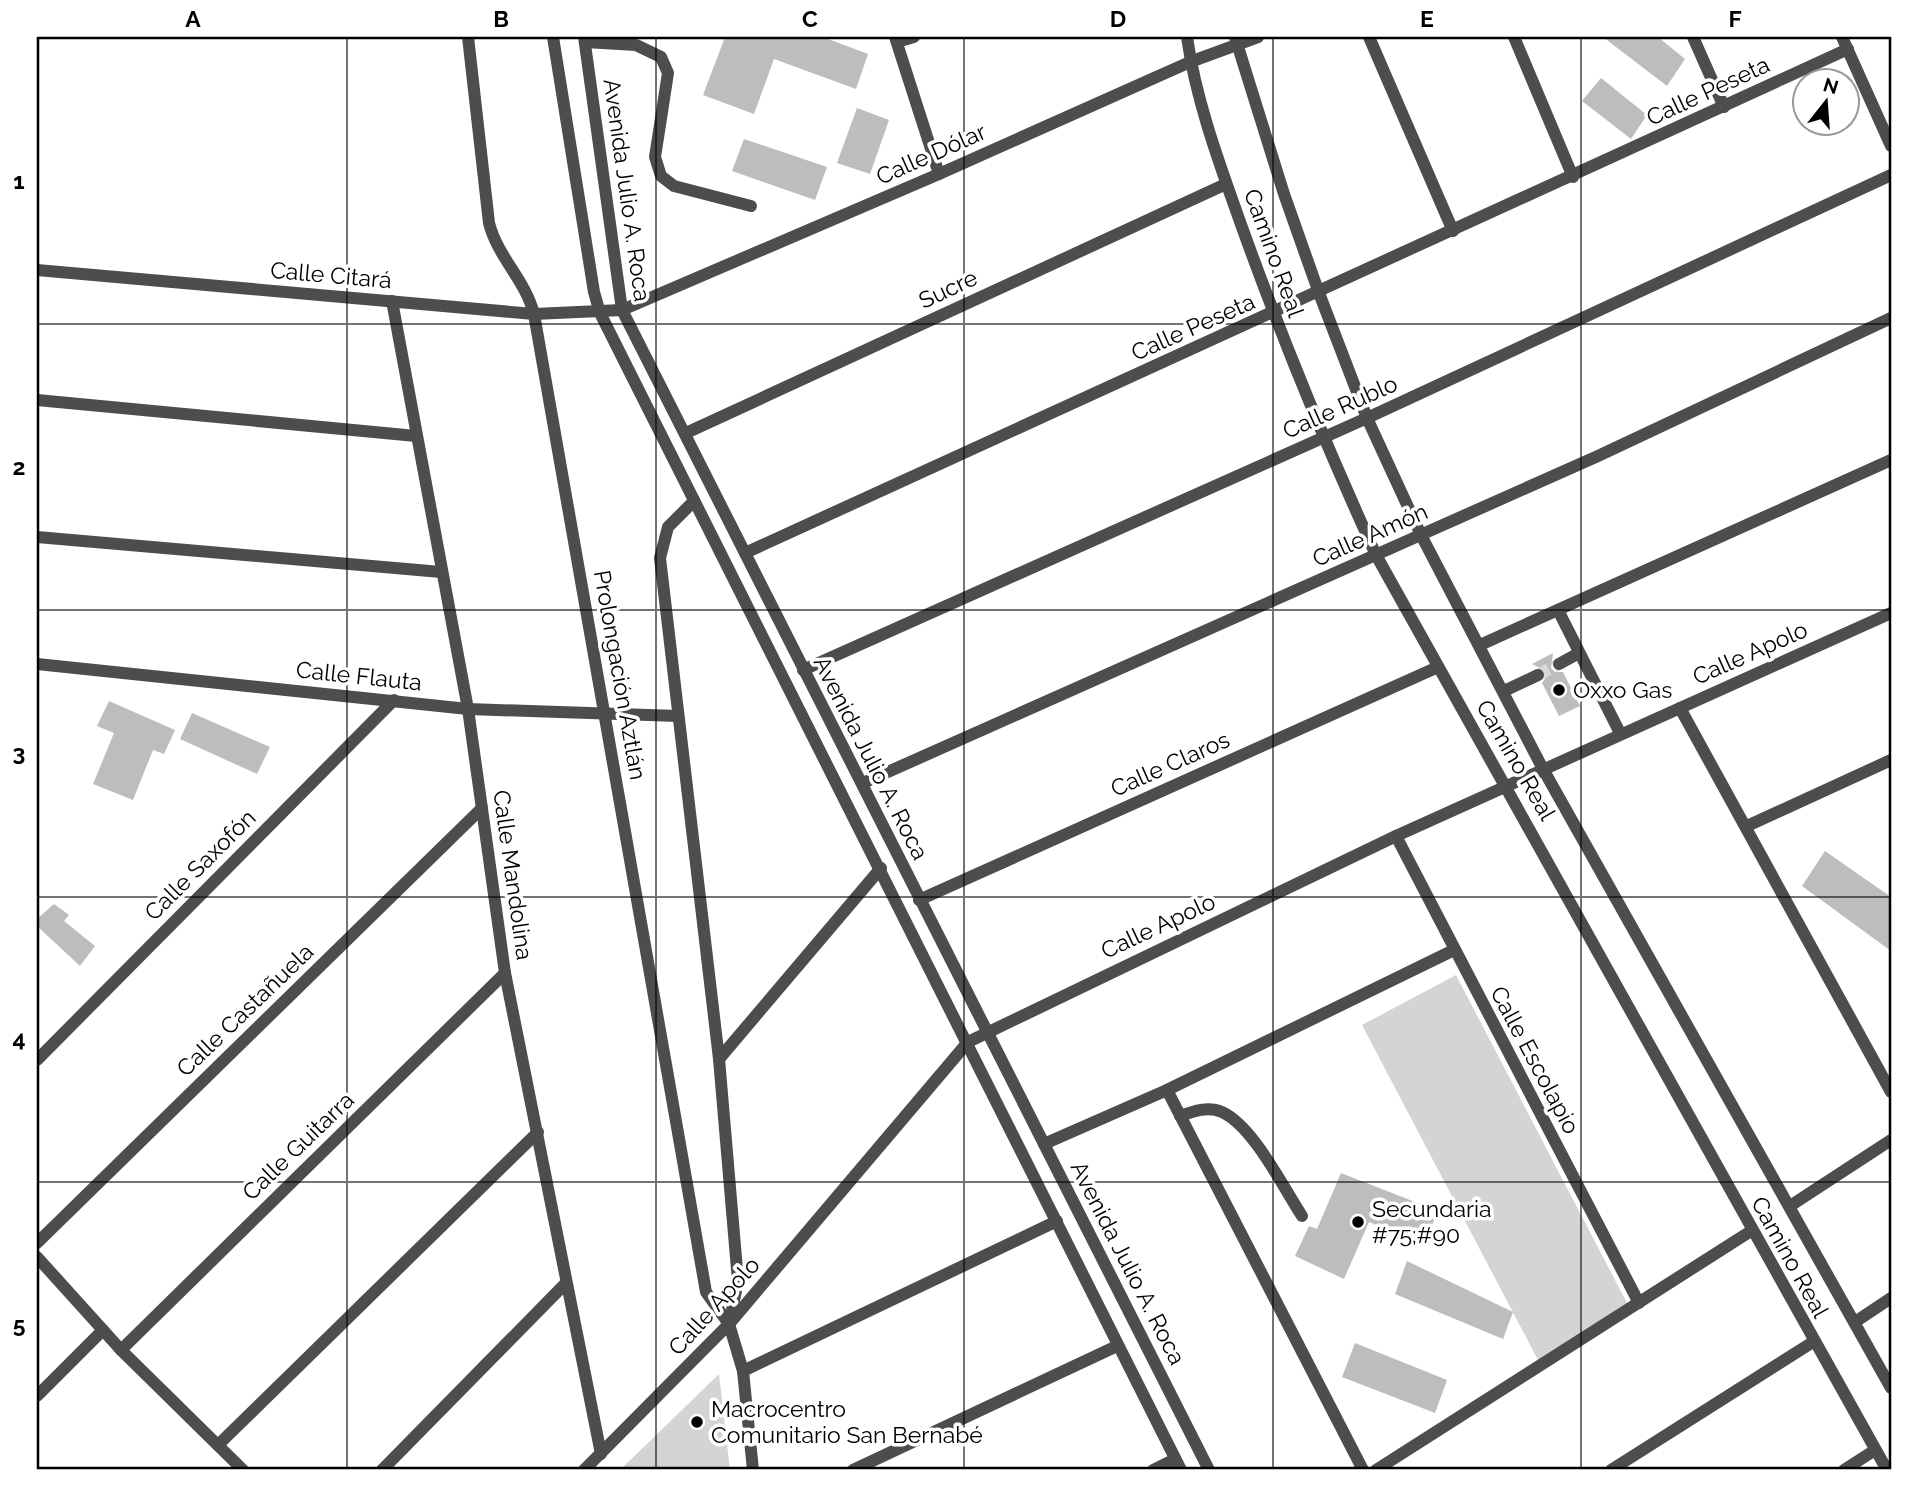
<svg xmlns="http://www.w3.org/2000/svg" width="1928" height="1507" font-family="Raleway,sans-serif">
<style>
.green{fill:#d4d4d4}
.building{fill:#bdbdbd}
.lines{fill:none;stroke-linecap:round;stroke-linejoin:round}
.minor-tunnel{stroke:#d9d9d9;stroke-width:12;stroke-dasharray:12 6;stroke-linecap:butt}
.minor{stroke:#4d4d4d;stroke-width:12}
.grid{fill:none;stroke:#000;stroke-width:2;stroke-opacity:0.55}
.poi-dot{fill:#000;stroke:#fff;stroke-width:2.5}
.labels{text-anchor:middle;stroke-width:7;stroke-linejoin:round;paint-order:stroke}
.street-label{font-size:23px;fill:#000;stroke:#fff}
.poi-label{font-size:23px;fill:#000;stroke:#fff;text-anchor:start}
.neatline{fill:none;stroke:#000;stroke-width:2.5}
.grid-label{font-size:23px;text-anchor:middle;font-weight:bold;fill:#000}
</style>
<rect width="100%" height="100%" fill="#fff"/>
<g class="green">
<polygon points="1456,975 1627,1303 1538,1360 1362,1025"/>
<polygon points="719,1374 730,1470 620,1470"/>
</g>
<g class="building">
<polygon points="725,37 823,37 868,54 856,89 774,59 754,114 703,95"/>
<polygon points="1603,37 1658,37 1685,59 1667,86"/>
<polygon points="1601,78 1647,115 1631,139 1582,101"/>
<polygon points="857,108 889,120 870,174 837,163"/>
<polygon points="744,139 827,167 815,200 732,171"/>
<polygon points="1553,653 1551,668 1555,672 1563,672 1580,706 1559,716 1542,683 1547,676 1546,671 1532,664"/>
<polygon points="109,701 175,730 164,754 153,750 133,800 93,784 114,733 97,726"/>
<polygon points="192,713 270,747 257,774 180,739"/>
<polygon points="1825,851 1891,897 1891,951 1802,886"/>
<polygon points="54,904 69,915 64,921 95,946 80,966 37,926 37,919"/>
<polygon points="1341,1173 1438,1211 1424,1244 1369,1222 1344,1279 1295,1256 1309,1226 1317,1229"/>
<polygon points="1407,1261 1513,1312 1503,1339 1395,1294"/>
<polygon points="1355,1343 1447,1380 1435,1413 1342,1377"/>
</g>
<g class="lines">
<polyline class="minor-tunnel" points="1538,675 1559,664"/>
<g class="minor">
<path d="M468 37 489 223C498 258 525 279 534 314L706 1292 729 1324 743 1371 753 1470"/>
<polyline points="553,37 594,292 600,313 1181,1470"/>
<polyline points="584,37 622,310 1209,1470"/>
<polyline points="895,37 939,174"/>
<path d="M1187 37C1196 102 1221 168 1243 230 1283 341 1327 448 1376 555L1887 1470"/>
<polyline points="1235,37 1284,194 1319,293 1367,418 1421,535 1543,769 1891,1388"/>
<polyline points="1369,37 1453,231"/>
<polyline points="1514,37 1573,177"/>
<polyline points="1693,37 1724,107"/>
<polyline points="1842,37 1891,146"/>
<polyline points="585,42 636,45 661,57 668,73 655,157 661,176 674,186 751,206"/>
<polyline points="897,42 914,37"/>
<polyline points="37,270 534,314 622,310 939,174 1190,62 1258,37"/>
<polyline points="392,301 468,709 505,973 601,1454"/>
<polyline points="37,400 416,436"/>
<polyline points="686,433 1226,184"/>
<polyline points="694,501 668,527 660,558 719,1059 738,1281 730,1320"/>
<polyline points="37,537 441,572"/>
<polyline points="745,553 1848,49"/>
<polyline points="1558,610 1620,733"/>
<polyline points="1480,645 1891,460"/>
<polyline points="37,664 468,709 678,716"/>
<polyline points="1559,664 1579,653"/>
<polyline points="803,670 1367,418 1891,175"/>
<polyline points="1504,691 1538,675"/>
<polyline points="1680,708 1891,1092"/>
<polyline points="863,783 1598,456 1891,318"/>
<polyline points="1747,826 1891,760"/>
<polyline points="1396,836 1639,1303"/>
<polyline points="919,900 1438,667"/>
<polyline points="719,1059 881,868"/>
<polyline points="37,1060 394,700"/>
<polyline points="1167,1090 1363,1470"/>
<path d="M1180 1116C1194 1111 1208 1106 1222 1112 1253 1126 1283 1187 1302 1216"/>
<polyline points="1044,1144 1167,1090 1454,950"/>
<polyline points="1790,1206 1891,1140"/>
<polyline points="37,1243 482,808"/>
<polyline points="37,1257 121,1350 243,1470"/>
<polyline points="1855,1322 1891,1298"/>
<polyline points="121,1350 505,973"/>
<polyline points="743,1371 1057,1221"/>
<polyline points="37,1396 103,1330"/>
<polyline points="218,1445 538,1132"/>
<polyline points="382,1470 565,1284"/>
<polyline points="584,1470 729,1324 968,1042 1396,836 1891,613"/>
<polyline points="853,1470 1117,1346"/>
<polyline points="1153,1470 1175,1459"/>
<polyline points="1376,1470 1751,1231"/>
<polyline points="1611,1470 1813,1342"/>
<polyline points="1844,1470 1875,1450"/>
</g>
</g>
<path class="grid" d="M347 37V1470M656 37V1470M964 37V1470M1273 37V1470M1581 37V1470M37 324H1891M37 610H1891M37 897H1891M37 1182H1891"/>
<g class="poi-dot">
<circle cx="1559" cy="690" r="7"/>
<circle cx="1358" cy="1222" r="7"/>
<circle cx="697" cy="1422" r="7"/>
</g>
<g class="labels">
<g class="street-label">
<text transform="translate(1708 91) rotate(-25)" y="8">Calle Peseta</text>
<text transform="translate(931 154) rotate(-24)" y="8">Calle Dólar</text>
<text transform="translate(627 190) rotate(82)" y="8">Avenida Julio A. Roca</text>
<text transform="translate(1274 253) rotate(70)" y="8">Camino Real</text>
<text transform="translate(331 275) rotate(5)" y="8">Calle Citará</text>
<text transform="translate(948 289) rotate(-25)" y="8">Sucre</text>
<text transform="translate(1193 327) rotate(-24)" y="8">Calle Peseta</text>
<text transform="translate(1340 407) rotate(-24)" y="8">Calle Rublo</text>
<text transform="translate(1370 535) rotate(-24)" y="8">Calle Amón</text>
<text transform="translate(1750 653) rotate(-24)" y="8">Calle Apolo</text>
<text transform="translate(620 675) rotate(80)" y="8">Prolongación Aztlán</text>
<text transform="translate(359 676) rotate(6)" y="8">Calle Flauta</text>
<text transform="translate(871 758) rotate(63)" y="8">Avenida Julio A. Roca</text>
<text transform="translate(1516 760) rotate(60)" y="8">Camino Real</text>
<text transform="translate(1170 764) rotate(-24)" y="8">Calle Claros</text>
<text transform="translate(200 865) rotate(-45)" y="8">Calle Saxofón</text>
<text transform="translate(513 875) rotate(82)" y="8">Calle Mandolina</text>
<text transform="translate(1158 926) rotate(-25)" y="8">Calle Apolo</text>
<text transform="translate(245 1010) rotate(-44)" y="8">Calle Castañuela</text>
<text transform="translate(1535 1060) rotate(62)" y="8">Calle Escolapio</text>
<text transform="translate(298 1146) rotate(-44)" y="8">Calle Guitarra</text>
<text transform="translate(1790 1257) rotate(61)" y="8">Camino Real</text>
<text transform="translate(1128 1263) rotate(63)" y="8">Avenida Julio A. Roca</text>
<text transform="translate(714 1306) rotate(-48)" y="8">Calle Apolo</text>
</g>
<g class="poi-label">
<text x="1573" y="698">Oxxo Gas</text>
<text x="1372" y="1217">Secundaria<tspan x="1372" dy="26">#75;#90</tspan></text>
<text x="711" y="1417">Macrocentro<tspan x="711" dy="26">Comunitario San Bernabé</tspan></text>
</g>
</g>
<rect width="1928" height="1507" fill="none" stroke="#ffffff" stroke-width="77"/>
<g transform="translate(1826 102) rotate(17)"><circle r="33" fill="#ffffff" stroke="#999999" stroke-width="2"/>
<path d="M0-5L12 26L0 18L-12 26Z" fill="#000000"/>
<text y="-10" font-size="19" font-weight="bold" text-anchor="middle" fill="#000000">N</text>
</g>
<rect x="38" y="38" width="1852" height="1430" class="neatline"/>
<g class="grid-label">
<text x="193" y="27">A</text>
<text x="501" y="27">B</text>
<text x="810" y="27">C</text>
<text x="1118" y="27">D</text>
<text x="1427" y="27">E</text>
<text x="1735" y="27">F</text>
<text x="19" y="189">1</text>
<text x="19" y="475">2</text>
<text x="19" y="761">3</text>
<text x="19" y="1047">4</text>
<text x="19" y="1333">5</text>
</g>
</svg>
